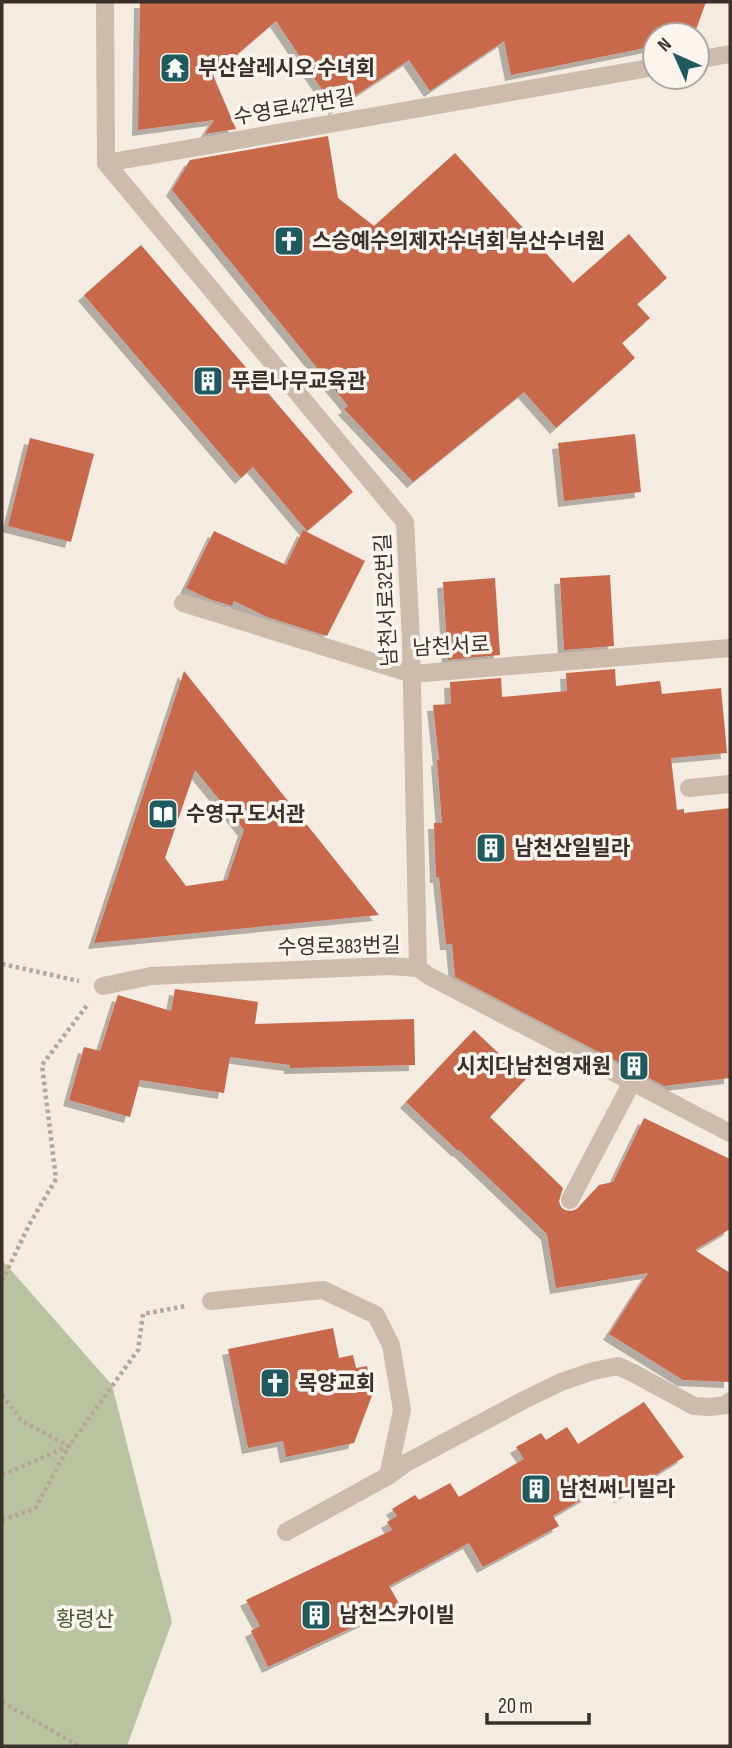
<svg xmlns="http://www.w3.org/2000/svg" width="732" height="1748" font-family="'Sofia Sans Condensed','Noto Sans KR',sans-serif">
<style>
.green{fill:#b8c4a0}
.building{fill:#c8694b;fill-rule:evenodd;filter:url(#shadow)}
.lines{fill:none;stroke-linecap:round;stroke-linejoin:round}
.path{stroke:#b9a596;stroke-width:4.5;stroke-dasharray:3.5 3.5;stroke-linecap:butt}
.minor{stroke:#cdbbac;stroke-width:18}
.labels{text-anchor:middle;stroke-width:7;stroke-linejoin:round;paint-order:stroke}
.poi-label{font-size:21px;font-weight:bold;fill:#3b302b;stroke:#fbf5ee;text-anchor:start}
.street-label{font-size:21px;fill:#3b302b;stroke:#fbf5ee}
.park-label{font-size:21px;fill:#4a5a2e;stroke:#fbf5ee}
</style>
<defs>
<filter id="shadow"><feDropShadow dx="-6" dy="6" stdDeviation="0" flood-color="#0004"/></filter>
</defs>
<rect width="100%" height="100%" fill="#f4ebe1"/>
<polygon class="green" points="2,1260 112,1385 172,1622 127,1746 2,1746"/>
<g class="building">
<polygon points="140,2 706,2 694,35 655,35 655,46 511,75 504,41 430,91 409,60 335,109 276,21 213,75 236,129 205,134 214,120 138,130"/>
<polygon points="328,136 338,198 374,226 455,153 573,283 629,234 667,278 637,304 650,318 622,343 635,358 556,428 524,392 413,482 344,409 348,406 172,190 190,160"/>
<polygon points="141,245 353,492 307,531 253,467 241,478 84,295"/>
<polygon points="635,434 641,492 564,501 558,443"/>
<polygon points="30,438 94,454 71,542 8,526"/>
<polygon points="303,530 365,561 327,636 267,617 234,601 232,606 209,599 186,588 214,531 286,565"/>
<polygon points="610,575 614,646 564,650 560,578"/>
<polygon points="495,578 500,655 448,660 443,582"/>
<polygon points="615,669 616,686 660,681 662,694 721,688 727,753 671,758 677,810 684,809 684,813 730,808 730,1078 664,1086 455,977 452,944 446,944 439,877 436,877 434,823 442,823 437,760 439,760 433,705 451,704 450,682 501,678 502,697 567,691 566,673"/>
<path d="M184 671 379 915 94 943ZM195 770 244 830 227 880 186 886 165 858Z"/>
<polygon points="175,989 258,1002 255,1024 414,1019 415,1065 290,1068 290,1065 230,1057 224,1093 140,1080 130,1117 69,1100 84,1047 100,1051 118,995 171,1011"/>
<polygon points="474,1030 526,1079 490,1117 563,1188 559,1201 561,1207 565,1210 571,1211 577,1209 599,1185 613,1182 644,1118 730,1159 730,1229 695,1250 730,1273 730,1382 683,1380 609,1334 648,1273 556,1288 547,1234 459,1150 458,1151 406,1102"/>
<polygon points="333,1328 339,1358 353,1355 356,1368 367,1366 373,1393 354,1443 286,1457 283,1441 248,1448 228,1349"/>
<polygon points="644,1402 684,1457 620,1497 610,1483 553,1516 559,1526 483,1567 469,1543 389,1586 400,1605 268,1667 251,1631 260,1626 246,1600 392,1530 387,1522 397,1516 392,1509 415,1495 419,1500 450,1483 459,1497 524,1459 516,1447 541,1433 546,1440 567,1427 578,1444"/>
</g>
<g class="lines">
<g class="path">
<polyline points="2,964 79,981"/>
<polyline points="2,1281 29,1225 56,1179 42,1065 88,1004"/>
<polyline points="2,1395 22,1421 69,1446 35,1509 2,1520"/>
<polyline points="2,1475 69,1446 138,1350 143,1314 186,1306"/>
<polyline points="2,1702 79,1746"/>
</g>
<g class="minor">
<polyline points="105,2 106,163 405,522 411,640 418,968"/>
<polyline points="697,60 730,54"/>
<polyline points="106,163 655,67"/>
<polyline points="183,603 412,674 730,648"/>
<polyline points="689,788 730,784"/>
<polyline points="103,986 151,976 390,966 418,968 429,976 730,1133"/>
<polyline points="570,1200 632,1082"/>
<polyline points="211,1301 323,1290 376,1315 391,1345 402,1410 388,1476"/>
<polyline points="286,1532 388,1476 406,1463 524,1400 561,1382 593,1371 618,1366 635,1374 694,1406 710,1407 725,1405 730,1401"/>
</g>
</g>
<defs>
<g id="temple-square" transform="scale(1.575)"><rect x="-9" y="-9" width="18" height="18" rx="4" fill="#1f5a5e" stroke="#fbf5ee"/><path d="M0-6L5-2H3V0L6.5 2.5H4V6H1.5V3h-3V6H-4V2.5H-6.5L-3 0V-2H-5Z" fill="#fff"/></g>
<g id="church-square" transform="scale(1.575)"><rect x="-9" y="-9" width="18" height="18" rx="4" fill="#1f5a5e" stroke="#fbf5ee"/><path d="M-1.2-6h2.4v3.5h3.3v2.4h-3.3V6h-2.4V-.1h-3.3v-2.4h3.3Z" fill="#fff"/></g>
<g id="building-square" transform="scale(1.575)"><rect x="-9" y="-9" width="18" height="18" rx="4" fill="#1f5a5e" stroke="#fbf5ee"/><path d="M-4-6H4V6H1V3H-1V6H-4ZM-2.5-4.3h1.7v1.8h-1.7ZM.8-4.3h1.7v1.8H.8ZM-2.5-1h1.7V.8h-1.7ZM.8-1h1.7V.8H.8Z" fill="#fff"/></g>
<g id="library-square" transform="scale(1.575)"><rect x="-9" y="-9" width="18" height="18" rx="4" fill="#1f5a5e" stroke="#fbf5ee"/><path d="M-6-4Q-3-5.5-.7-3.5V5Q-3 3-6 4ZM6-4Q3-5.5 .7-3.5V5Q3 3 6 4Z" fill="#fff"/></g>
</defs>
<g fill-rule="evenodd">
<use href="#temple-square" x="175" y="68"/>
<use href="#church-square" x="289" y="241"/>
<use href="#building-square" x="208" y="381"/>
<use href="#library-square" x="163" y="814"/>
<use href="#building-square" x="491" y="848"/>
<use href="#building-square" x="634" y="1066"/>
<use href="#church-square" x="275" y="1383"/>
<use href="#building-square" x="536" y="1489"/>
<use href="#building-square" x="316" y="1615"/>
</g>
<g class="labels">
<g class="poi-label">
<text x="198" y="75">부산살레시오 수녀회</text>
<text x="312" y="248">스승예수의제자수녀회 부산수녀원</text>
<text x="231" y="388">푸른나무교육관</text>
<text x="186" y="821">수영구 도서관</text>
<text x="514" y="855">남천산일빌라</text>
<text x="611" y="1073" text-anchor="end">시치다남천영재원</text>
<text x="298" y="1390">목양교회</text>
<text x="559" y="1496">남천써니빌라</text>
<text x="339" y="1622">남천스카이빌</text>
</g>
<g class="street-label">
<text transform="translate(294 107) rotate(-10)" y="7">수영로427번길</text>
<text transform="translate(386 600) rotate(-93)" y="7">남천서로32번길</text>
<text transform="translate(451 646) rotate(-3)" y="7">남천서로</text>
<text transform="translate(339 946) rotate(-1)" y="7">수영로383번길</text>
</g>
<g class="park-label">
<text x="85" y="1626">황령산</text>
</g>
</g>
<rect width="732" height="1748" fill="none" stroke="#3b302b" stroke-width="7"/>
<g transform="translate(676 56) rotate(315)"><circle r="33" fill="#fbf5ee" stroke="#aea6a0" stroke-width="2"/>
<path d="M0-5L12 26L0 18L-12 26Z" fill="#1f5a5e"/>
<text y="-10" font-size="19" font-weight="bold" text-anchor="middle" fill="#3b302b">N</text>
</g>
<path d="M487 1713v10h102v-10" fill="none" stroke="#3b302b" stroke-width="3.5"/>
<text x="498" y="1713" font-size="21" fill="#3b302b" stroke="#fbf5ee" stroke-width="5" paint-order="stroke">20 m</text>
</svg>
